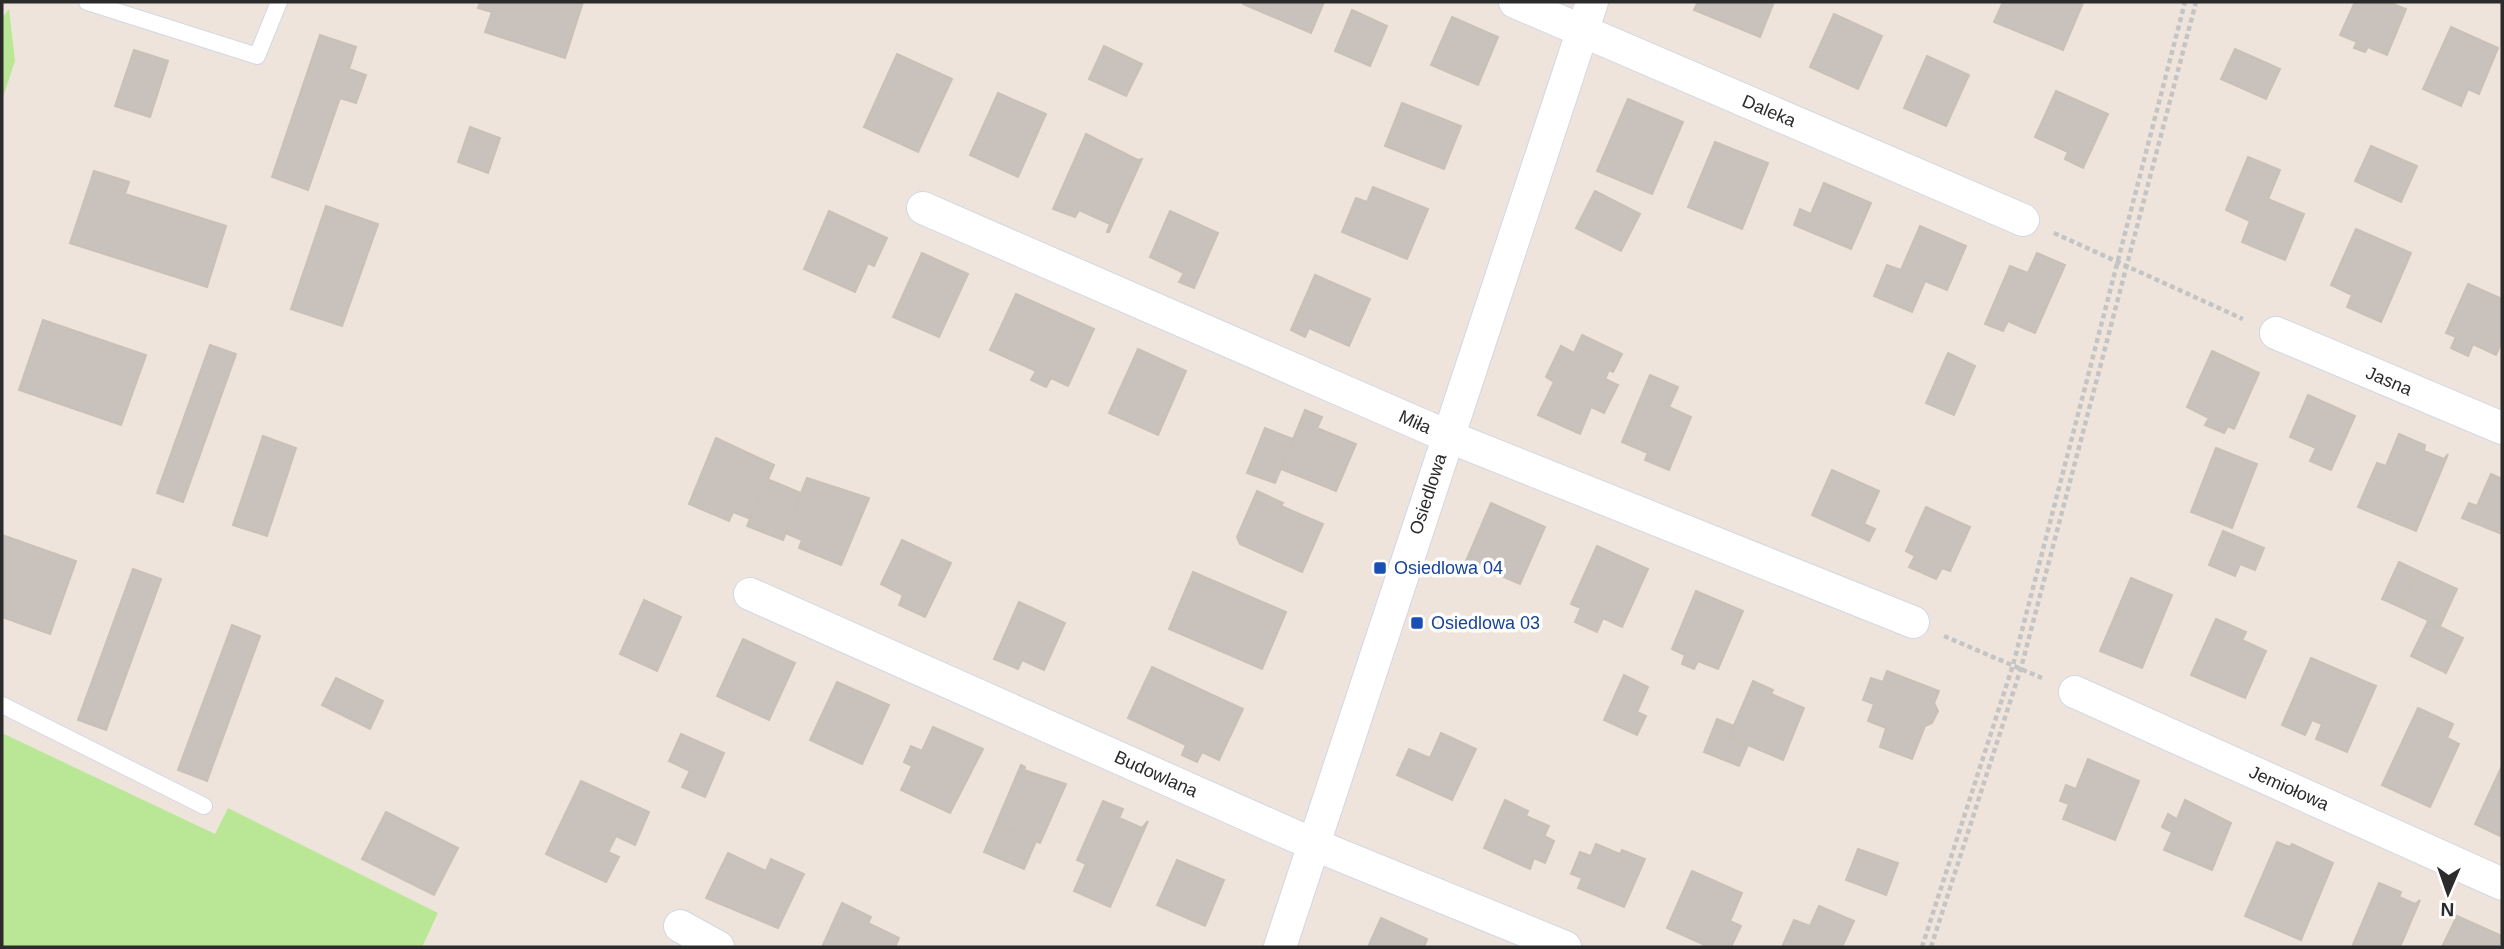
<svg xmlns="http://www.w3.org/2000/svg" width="2504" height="949" font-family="Helvetica,sans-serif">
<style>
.green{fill:#bae796}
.building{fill:#c9c1bc;stroke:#c9c0b6;stroke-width:2}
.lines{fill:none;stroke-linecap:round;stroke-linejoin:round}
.lane-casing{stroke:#d1d7e4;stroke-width:18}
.street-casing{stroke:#d1d7e4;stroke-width:34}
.path{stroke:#c4c4c4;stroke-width:4.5;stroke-dasharray:5 3.5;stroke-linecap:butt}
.lane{stroke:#fff;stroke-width:16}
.street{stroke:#fff;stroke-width:32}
.transit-dot{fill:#1a4fb4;stroke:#fff;stroke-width:2.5}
.labels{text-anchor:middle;stroke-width:7;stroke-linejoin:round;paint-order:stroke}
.street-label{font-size:18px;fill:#2b2b2b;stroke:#fff}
.transit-label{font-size:18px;fill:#164399;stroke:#fff;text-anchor:start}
</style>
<rect width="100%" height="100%" fill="#eee4dc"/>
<g class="green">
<polygon points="9,9 15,61 2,100 2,18"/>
<polygon points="2,733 215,834 228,808 438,913 422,947 2,947"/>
</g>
<g class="building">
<polygon points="480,2 583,2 565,58 485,32 492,12 478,8"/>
<polygon points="1244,2 1324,2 1311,33 1243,4"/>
<polygon points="1698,2 1774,2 1760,37 1694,10"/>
<polygon points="2003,2 2079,2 2083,3 2063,50 1994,22"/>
<polygon points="2355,2 2388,2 2406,9 2387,55 2368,47 2365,52 2354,48 2357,42 2340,35"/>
<polygon points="1352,10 1387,26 1370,66 1335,51"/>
<polygon points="1834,14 1882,36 1858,89 1810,67"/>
<polygon points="1452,17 1498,37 1478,85 1431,65"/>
<polygon points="2451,27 2498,48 2479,94 2468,89 2461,106 2423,89"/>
<polygon points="320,35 356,47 349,69 366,75 356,103 340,98 308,190 272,177"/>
<polygon points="1104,46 1142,64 1126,96 1089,79"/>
<polygon points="2235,49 2280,69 2266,99 2221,79"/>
<polygon points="134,50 168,61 150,117 115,106"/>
<polygon points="897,54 952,79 918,152 864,127"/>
<polygon points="1927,56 1969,75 1946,126 1904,108"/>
<polygon points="2056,91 2108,114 2083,168 2065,159 2068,152 2035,137"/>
<polygon points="998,93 1046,114 1018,177 970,155"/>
<polygon points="1628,99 1683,122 1652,194 1597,171"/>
<polygon points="1402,103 1461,126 1444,169 1385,146"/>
<polygon points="470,127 500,138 488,173 458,162"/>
<polygon points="1086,134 1138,160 1142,159 1109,232 1107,232 1110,224 1079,210 1075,217 1053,209"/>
<polygon points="1715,142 1768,163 1742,229 1688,207"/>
<polygon points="2371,146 2417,166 2401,202 2355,181"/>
<polygon points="2248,157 2280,170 2268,199 2304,214 2285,260 2242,242 2250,221 2226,210"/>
<polygon points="94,171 129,182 125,194 226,226 207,287 70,243"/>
<polygon points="1824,183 1871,203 1851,249 1794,225 1800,209 1811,214"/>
<polygon points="1373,187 1428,209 1407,259 1342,232 1356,198 1367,202"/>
<polygon points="1595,191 1640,214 1621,251 1576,228"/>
<polygon points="326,206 378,224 342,326 291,309"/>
<polygon points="829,211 887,238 874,266 868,263 855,292 804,269"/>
<polygon points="1170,211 1218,233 1194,288 1179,282 1184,273 1150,257"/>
<polygon points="1920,226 1966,246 1947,290 1925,281 1912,312 1874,296 1887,265 1901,270"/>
<polygon points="2356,229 2411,253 2381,322 2347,307 2352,295 2331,285"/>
<polygon points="922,253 968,274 939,337 893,317"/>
<polygon points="2037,253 2065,265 2035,333 2008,321 2003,331 1985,324 2010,266 2028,273"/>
<polygon points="1315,275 1370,299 1349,346 1309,328 1305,337 1291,330"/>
<polygon points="2468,284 2502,299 2502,341 2496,355 2473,344 2468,356 2451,348 2456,337 2446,333"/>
<polygon points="1016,294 1094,329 1068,386 1051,378 1046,387 1031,380 1036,371 990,350"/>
<polygon points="43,320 146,355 121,425 19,390"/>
<polygon points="1582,335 1622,354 1613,372 1609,370 1605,379 1618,385 1604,413 1591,407 1580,434 1538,415 1554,382 1546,377 1561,346 1574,353"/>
<polygon points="210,345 236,354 183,502 157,493"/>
<polygon points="1138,349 1186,371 1158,435 1109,413"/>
<polygon points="2212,351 2259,373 2234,429 2228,426 2224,433 2205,425 2209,418 2187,407"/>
<polygon points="1948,353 1975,366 1954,415 1926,403"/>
<polygon points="1650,375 1678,387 1669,407 1691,417 1669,470 1645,460 1648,453 1622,442"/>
<polygon points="2308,395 2355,416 2331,470 2310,461 2316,448 2290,437"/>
<polygon points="1305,410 1322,417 1317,428 1356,444 1336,491 1281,469"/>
<polygon points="1265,428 1293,439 1275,483 1247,473"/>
<polygon points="2399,434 2425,445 2424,451 2444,459 2448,454 2416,531 2358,507 2377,463 2386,466"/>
<polygon points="263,436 296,448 267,536 233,525"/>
<polygon points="716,438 774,465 751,519 733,512 729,521 689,504"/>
<polygon points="2216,448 2257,464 2232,528 2191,512"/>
<polygon points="1832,470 1879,491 1864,524 1875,529 1869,541 1812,515"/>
<polygon points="2491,474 2502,479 2502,534 2462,518 2469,503 2477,506"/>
<polygon points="807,478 869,498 841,565 799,548 802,540 785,533"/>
<polygon points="767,479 801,493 783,540 747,526"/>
<polygon points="1257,491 1283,503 1281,506 1323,524 1302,572 1240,544 1237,537"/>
<polygon points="1491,503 1545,527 1520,584 1466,561"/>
<polygon points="1926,507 1970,527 1950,571 1942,568 1936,579 1909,567 1915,556 1906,551"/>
<polygon points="2223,531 2264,548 2255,570 2240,564 2235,576 2209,565"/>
<polygon points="2,535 76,561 50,634 2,617"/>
<polygon points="902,540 951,563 925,617 899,605 903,595 881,584"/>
<polygon points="1597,546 1648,569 1622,627 1603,618 1597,632 1575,622 1581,608 1571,604"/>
<polygon points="2399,562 2418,571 2400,607 2382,599"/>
<polygon points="133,569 161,579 106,730 78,720"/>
<polygon points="2418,571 2457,589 2440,626 2400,607"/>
<polygon points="1193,572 1286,612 1262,669 1169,629"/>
<polygon points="2131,578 2172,595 2142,668 2100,651"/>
<polygon points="1696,591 1743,611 1718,669 1698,661 1694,669 1682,664 1685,655 1672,649"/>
<polygon points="644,600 681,617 657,671 620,654"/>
<polygon points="1019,602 1065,623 1044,670 1022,660 1018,669 994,659"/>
<polygon points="2216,619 2246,632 2242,640 2266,651 2245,698 2191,675"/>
<polygon points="2428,621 2463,638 2446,673 2411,656"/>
<polygon points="232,625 260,636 207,781 178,770"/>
<polygon points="743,639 795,663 769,720 717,696"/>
<polygon points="2311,658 2376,686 2347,752 2316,739 2322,724 2312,720 2305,735 2282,725"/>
<polygon points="1152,667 1243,709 1219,760 1202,752 1197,762 1182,755 1186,745 1128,718"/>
<polygon points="1887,671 1939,691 1934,703 1938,711 1932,723 1925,726 1912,759 1880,747 1886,728 1868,721 1874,704 1863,700 1871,678 1883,682"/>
<polygon points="1624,675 1648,687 1637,712 1646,716 1637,735 1604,720"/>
<polygon points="336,678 383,701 370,729 322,705"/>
<polygon points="1753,681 1773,690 1771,694 1804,708 1783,760 1729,737"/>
<polygon points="837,682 889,705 862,764 810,740"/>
<polygon points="2418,708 2453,724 2447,738 2459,744 2430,807 2382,785"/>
<polygon points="1717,719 1734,726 1729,737 1748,745 1739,766 1704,752"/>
<polygon points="933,727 983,749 950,813 901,790 912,766 904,762 911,746 922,751"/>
<polygon points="1441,733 1476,749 1452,800 1397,775 1409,749 1430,758"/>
<polygon points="681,734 724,753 705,797 682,787 690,771 669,761"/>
<polygon points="2088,759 2139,781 2115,840 2063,819 2069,804 2060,801 2066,785 2076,789"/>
<polygon points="1021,765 1025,767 1024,770 1066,784 1040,843 996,824"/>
<polygon points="2501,768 2502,768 2502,837 2475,824"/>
<polygon points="581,781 649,812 635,845 616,836 608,852 619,857 606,882 546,854"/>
<polygon points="1505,800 1528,811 1526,816 1549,826 1544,836 1554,841 1545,863 1534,858 1530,869 1484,848"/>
<polygon points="2185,800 2231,823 2212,870 2164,850 2172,832 2162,827 2168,814 2177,819"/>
<polygon points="1103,801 1123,809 1119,818 1142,828 1148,821 1110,907 1074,891 1086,864 1077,860"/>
<polygon points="386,812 458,848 434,895 362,859"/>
<polygon points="996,824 1036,841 1024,869 984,852"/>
<polygon points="2277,842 2290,847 2292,844 2333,863 2301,940 2245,916"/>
<polygon points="1596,844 1620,854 1622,850 1645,859 1624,907 1578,888 1582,878 1571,874 1580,852 1591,856"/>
<polygon points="1858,849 1898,863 1886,895 1846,880"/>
<polygon points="728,853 766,871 771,859 804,874 778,928 706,898"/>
<polygon points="1177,860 1224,880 1205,926 1157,905"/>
<polygon points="1692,871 1742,893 1730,921 1741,926 1731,947 1709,947 1667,928"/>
<polygon points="2379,883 2401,892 2399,897 2415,904 2420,900 2400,947 2352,947"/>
<polygon points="842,903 871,917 868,923 899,938 895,947 822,947"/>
<polygon points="1819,906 1854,921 1842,947 1782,947 1794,920 1810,926"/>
<polygon points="2457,916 2502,936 2498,947 2442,947"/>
<polygon points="1381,918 1427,939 1424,947 1368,947"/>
</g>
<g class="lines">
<g class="lane-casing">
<g id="lane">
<polyline points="87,2 257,56 279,2"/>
<polyline points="2,705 204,806"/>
</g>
</g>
<g class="street-casing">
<g id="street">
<polyline points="1515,2 2023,220"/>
<polyline points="923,208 1447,436 1913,622"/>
<polyline points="2276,333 2502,428"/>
<polyline points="750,594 1315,845 1565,947"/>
<polyline points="2075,692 2502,884"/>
<polyline points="680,926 718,947"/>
<polyline points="1280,947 1592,2"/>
</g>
</g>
<g class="path">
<polyline points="2054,233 2243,319"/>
<polyline points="1944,636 2042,678"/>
<polyline points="1922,947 2013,665 2185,2"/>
<polyline points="1931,947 2021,668 2196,2"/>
</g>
<use href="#lane" class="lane"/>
<use href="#street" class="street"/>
</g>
<g class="transit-dot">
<rect x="1373" y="561" width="14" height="14" rx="3.5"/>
<rect x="1410" y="616" width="14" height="14" rx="3.5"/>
</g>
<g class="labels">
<g class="street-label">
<text transform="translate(1769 111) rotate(23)" y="6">Daleka</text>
<text transform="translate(2389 381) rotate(23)" y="6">Jasna</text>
<text transform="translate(1415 422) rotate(24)" y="6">Miła</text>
<text transform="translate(1428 494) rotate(-72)" y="6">Osiedlowa</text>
<text transform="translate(1156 774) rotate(24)" y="6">Budowlana</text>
<text transform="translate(2289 788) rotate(24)" y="6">Jemiołowa</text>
</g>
<g class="transit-label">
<text x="1394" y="574">Osiedlowa 04</text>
<text x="1431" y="629">Osiedlowa 03</text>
</g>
</g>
<rect width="2504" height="949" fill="none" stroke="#2b2b2b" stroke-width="7"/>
<g transform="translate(2448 893) rotate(182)" stroke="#ffffff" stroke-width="5" paint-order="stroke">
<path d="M0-5L12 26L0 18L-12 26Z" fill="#2b2b2b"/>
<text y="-10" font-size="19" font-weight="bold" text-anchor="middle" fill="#2b2b2b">N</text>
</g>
</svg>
